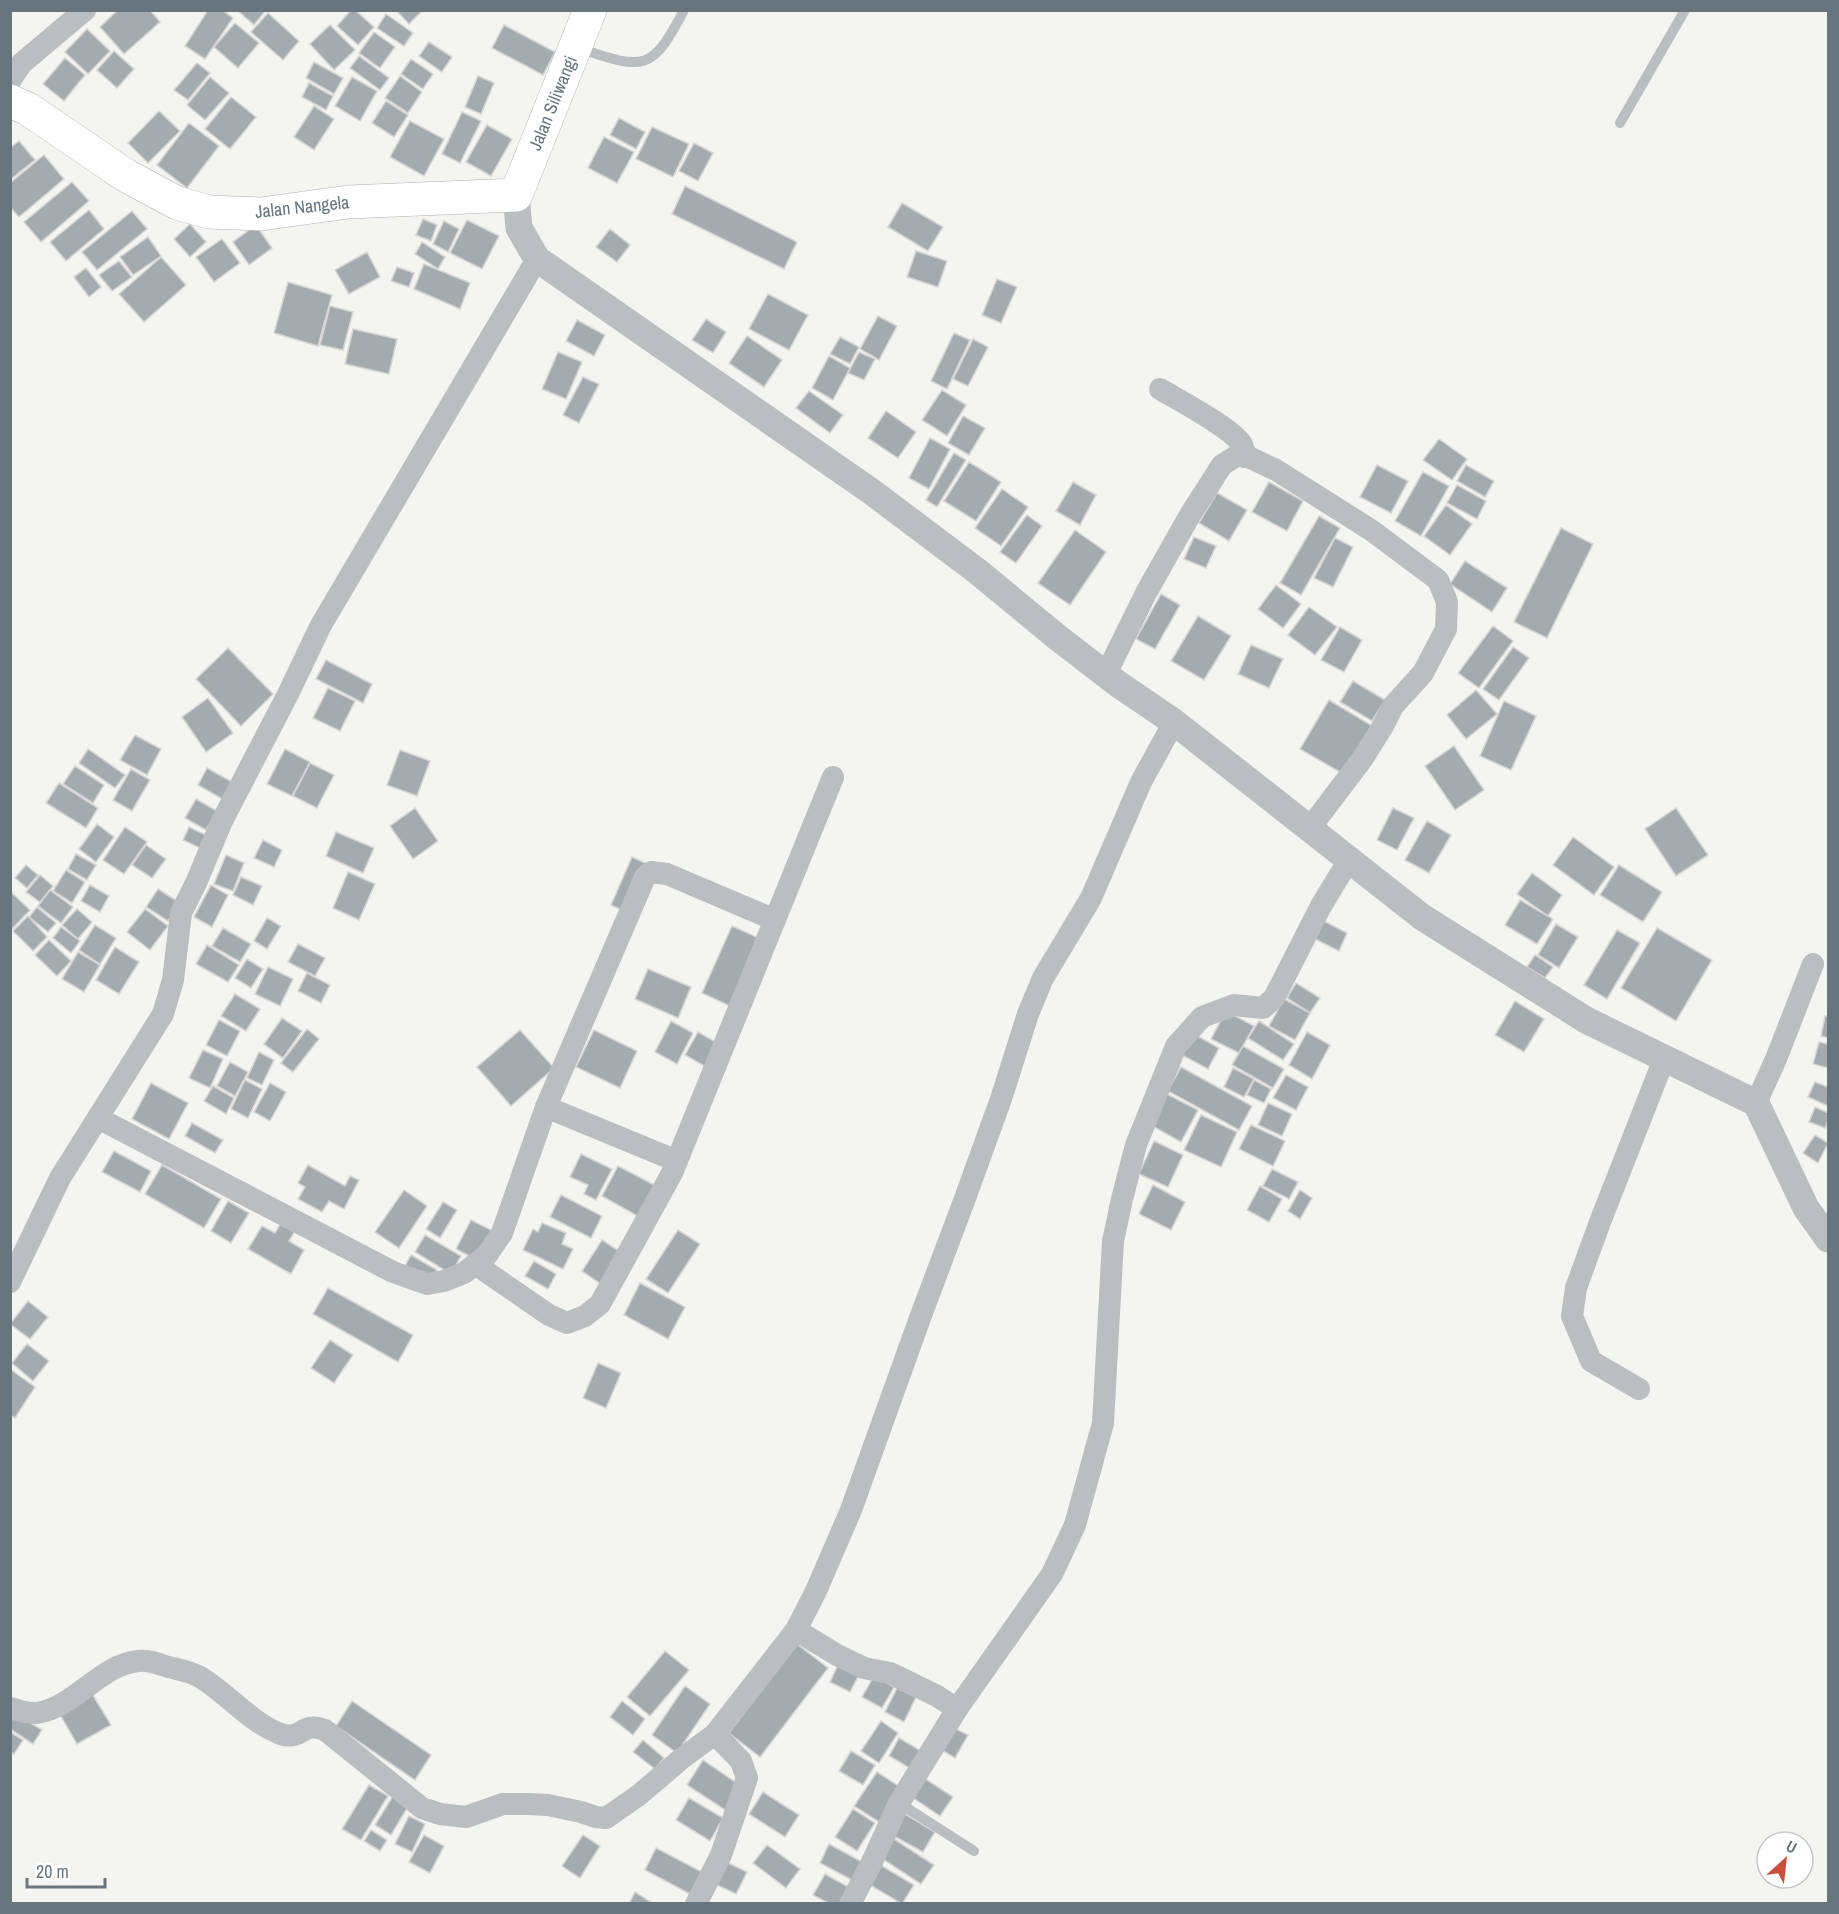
<svg xmlns="http://www.w3.org/2000/svg" width="1839" height="1914" font-family="'Archivo Narrow',sans-serif">
<style>
.building{fill:#a4abaf;stroke:#d6d5d4;stroke-width:1.5}
.lines{fill:none;stroke-linecap:round;stroke-linejoin:round}
.primary-casing{stroke:#aeb3b5;stroke-width:34}
.service{stroke:#babec0;stroke-width:10}
.minor{stroke:#babec0;stroke-width:22}
.tertiary{stroke:#babec0;stroke-width:27}
.primary{stroke:#fff;stroke-width:33}
.labels{text-anchor:middle;stroke-width:6;stroke-linejoin:round;paint-order:stroke}
.street-label{font-size:18px;fill:#67767e;stroke:#fff}
</style>
<rect width="100%" height="100%" fill="#f4f4f1"/>
<g class="building">
<polygon points="118,10 150,10 160,22 124,54 100,27"/>
<polygon points="208,10 222,10 233,18 205,59 185,46"/>
<polygon points="237,10 266,10 254,25"/>
<polygon points="351,10 355,10 374,27 358,45 337,26"/>
<polygon points="396,10 423,10 409,24"/>
<polygon points="268,13 299,41 283,60 251,32"/>
<polygon points="386,14 413,33 404,46 377,28"/>
<polygon points="235,23 259,43 238,68 214,47"/>
<polygon points="330,25 355,50 334,70 310,44"/>
<polygon points="504,25 555,52 543,75 492,48"/>
<polygon points="87,29 110,51 88,74 65,52"/>
<polygon points="374,32 395,47 380,68 359,53"/>
<polygon points="429,42 452,57 442,72 419,56"/>
<polygon points="114,51 134,69 117,88 97,70"/>
<polygon points="359,56 389,78 380,90 350,68"/>
<polygon points="65,58 85,75 64,101 43,84"/>
<polygon points="411,59 433,74 423,89 401,74"/>
<polygon points="314,62 343,78 334,94 306,78"/>
<polygon points="197,63 210,73 188,100 174,90"/>
<polygon points="400,76 422,92 408,113 385,98"/>
<polygon points="478,76 494,83 481,114 465,107"/>
<polygon points="210,77 229,93 205,120 187,105"/>
<polygon points="352,77 377,91 360,121 335,106"/>
<polygon points="309,83 333,96 326,110 302,97"/>
<polygon points="231,97 256,117 230,149 205,129"/>
<polygon points="386,101 408,115 394,137 372,123"/>
<polygon points="314,106 334,119 314,150 294,137"/>
<polygon points="159,111 180,131 148,163 128,143"/>
<polygon points="462,112 481,121 460,163 442,154"/>
<polygon points="619,118 645,132 636,149 610,135"/>
<polygon points="410,121 444,139 424,176 390,157"/>
<polygon points="189,123 219,146 187,188 157,165"/>
<polygon points="487,125 512,139 491,176 466,162"/>
<polygon points="652,127 689,144 673,177 636,159"/>
<polygon points="604,137 634,152 617,183 588,168"/>
<polygon points="19,141 35,160 10,180 10,148"/>
<polygon points="694,143 713,153 698,181 679,171"/>
<polygon points="44,155 64,179 19,217 10,207 10,183"/>
<polygon points="72,182 89,201 41,242 24,222"/>
<polygon points="685,186 797,242 784,269 672,214"/>
<polygon points="902,203 943,227 928,251 888,227"/>
<polygon points="89,210 104,229 66,261 50,242"/>
<polygon points="132,211 147,229 97,270 82,252"/>
<polygon points="423,219 437,225 431,241 416,235"/>
<polygon points="467,220 499,236 482,269 450,253"/>
<polygon points="444,221 459,229 448,252 433,244"/>
<polygon points="190,224 206,242 190,257 174,239"/>
<polygon points="256,225 272,248 249,265 233,242"/>
<polygon points="610,229 630,245 617,262 596,247"/>
<polygon points="148,237 161,256 133,275 120,257"/>
<polygon points="222,239 240,263 214,282 196,257"/>
<polygon points="422,242 445,257 438,269 415,254"/>
<polygon points="916,251 947,261 938,287 907,277"/>
<polygon points="367,252 380,277 349,294 335,270"/>
<polygon points="161,257 186,285 144,322 119,294"/>
<polygon points="119,261 132,277 112,291 99,275"/>
<polygon points="424,264 470,283 460,309 414,289"/>
<polygon points="397,267 414,273 409,287 391,281"/>
<polygon points="86,268 101,287 89,297 74,277"/>
<polygon points="997,279 1017,287 1001,323 982,315"/>
<polygon points="288,282 332,295 318,346 274,333"/>
<polygon points="768,294 808,315 789,350 749,329"/>
<polygon points="330,306 353,312 343,350 320,345"/>
<polygon points="878,316 897,326 879,360 860,349"/>
<polygon points="706,319 726,332 713,353 692,340"/>
<polygon points="577,320 605,335 594,356 566,341"/>
<polygon points="353,329 397,339 389,374 345,364"/>
<polygon points="954,333 970,340 947,389 931,381"/>
<polygon points="747,336 782,360 764,387 729,363"/>
<polygon points="840,337 859,347 850,364 830,354"/>
<polygon points="973,339 988,347 968,386 953,379"/>
<polygon points="558,352 582,362 566,399 542,389"/>
<polygon points="859,352 875,359 864,380 848,373"/>
<polygon points="829,356 850,368 833,400 812,388"/>
<polygon points="583,377 599,384 579,423 563,415"/>
<polygon points="942,390 966,405 947,436 922,420"/>
<polygon points="809,391 843,415 830,433 796,408"/>
<polygon points="886,411 916,432 898,458 868,438"/>
<polygon points="963,416 985,428 969,455 948,443"/>
<polygon points="930,438 950,449 929,489 909,478"/>
<polygon points="1439,439 1467,459 1452,480 1423,460"/>
<polygon points="954,453 966,460 937,507 926,500"/>
<polygon points="969,462 1001,482 976,521 944,501"/>
<polygon points="1377,465 1408,481 1391,513 1360,497"/>
<polygon points="1466,465 1494,481 1485,497 1457,481"/>
<polygon points="1423,472 1449,486 1421,536 1395,521"/>
<polygon points="1073,482 1096,495 1080,525 1056,511"/>
<polygon points="1269,482 1303,501 1287,531 1252,512"/>
<polygon points="1457,485 1486,501 1477,519 1447,503"/>
<polygon points="1002,489 1028,507 1001,546 975,528"/>
<polygon points="1217,493 1247,510 1229,541 1199,523"/>
<polygon points="1446,505 1472,524 1450,555 1424,536"/>
<polygon points="1027,515 1042,526 1016,563 1000,552"/>
<polygon points="1319,516 1340,528 1301,595 1280,583"/>
<polygon points="1561,528 1593,544 1547,638 1514,622"/>
<polygon points="1075,530 1106,552 1070,605 1038,583"/>
<polygon points="1194,537 1216,546 1206,568 1184,559"/>
<polygon points="1335,538 1353,547 1333,587 1314,578"/>
<polygon points="1465,561 1507,588 1492,612 1450,584"/>
<polygon points="1276,585 1301,604 1283,628 1258,609"/>
<polygon points="1161,594 1180,605 1155,649 1136,639"/>
<polygon points="1309,607 1337,627 1315,655 1288,635"/>
<polygon points="1198,616 1231,636 1204,680 1171,661"/>
<polygon points="1493,626 1513,641 1479,688 1458,673"/>
<polygon points="1340,627 1362,640 1344,672 1321,660"/>
<polygon points="1251,645 1283,659 1269,688 1238,674"/>
<polygon points="1513,647 1529,658 1499,700 1483,689"/>
<polygon points="228,648 273,694 241,726 196,679"/>
<polygon points="326,660 372,684 363,703 316,679"/>
<polygon points="1353,681 1385,700 1372,721 1340,702"/>
<polygon points="328,688 355,701 340,731 313,718"/>
<polygon points="1476,690 1497,714 1466,739 1447,715"/>
<polygon points="208,698 233,733 206,752 182,717"/>
<polygon points="1329,700 1374,727 1345,775 1300,749"/>
<polygon points="1504,701 1536,716 1511,770 1480,756"/>
<polygon points="135,735 161,749 147,775 120,760"/>
<polygon points="1454,746 1484,790 1455,810 1425,766"/>
<polygon points="88,749 125,775 115,788 79,763"/>
<polygon points="285,749 310,762 292,796 267,784"/>
<polygon points="400,750 430,761 417,796 387,785"/>
<polygon points="310,763 334,775 317,808 293,796"/>
<polygon points="75,766 104,785 93,803 63,784"/>
<polygon points="207,768 234,783 224,800 198,785"/>
<polygon points="131,769 150,780 132,811 113,800"/>
<polygon points="59,783 98,808 86,828 46,803"/>
<polygon points="196,799 217,811 206,830 185,818"/>
<polygon points="415,808 438,841 413,859 390,826"/>
<polygon points="1393,808 1414,818 1397,850 1377,840"/>
<polygon points="1676,808 1708,855 1676,876 1645,829"/>
<polygon points="1427,821 1451,835 1429,873 1405,860"/>
<polygon points="97,824 114,837 96,862 79,849"/>
<polygon points="125,827 147,842 124,874 103,860"/>
<polygon points="189,827 206,835 200,848 183,840"/>
<polygon points="336,832 374,848 363,873 326,856"/>
<polygon points="1573,837 1614,867 1594,895 1553,865"/>
<polygon points="263,840 282,850 274,867 254,858"/>
<polygon points="146,845 166,859 152,878 132,865"/>
<polygon points="76,854 96,865 87,880 68,869"/>
<polygon points="226,855 244,863 233,891 214,884"/>
<polygon points="632,857 649,865 627,912 611,905"/>
<polygon points="26,865 38,875 27,888 15,878"/>
<polygon points="1619,865 1662,892 1643,922 1600,895"/>
<polygon points="66,870 85,882 72,903 53,891"/>
<polygon points="348,872 375,884 359,920 333,908"/>
<polygon points="1532,873 1562,895 1548,916 1517,894"/>
<polygon points="40,875 53,886 40,902 26,892"/>
<polygon points="241,877 262,886 253,905 233,895"/>
<polygon points="90,885 109,896 100,912 81,901"/>
<polygon points="211,885 228,895 212,927 194,917"/>
<polygon points="158,889 180,903 168,921 146,907"/>
<polygon points="50,890 73,907 61,923 38,906"/>
<polygon points="10,891 30,910 13,928 10,926"/>
<polygon points="1520,900 1553,919 1537,944 1505,925"/>
<polygon points="37,907 56,923 48,932 29,917"/>
<polygon points="77,909 92,922 78,939 62,925"/>
<polygon points="145,909 168,926 150,950 127,932"/>
<polygon points="28,916 47,937 33,951 13,931"/>
<polygon points="267,918 281,926 267,949 254,941"/>
<polygon points="1320,919 1347,933 1339,951 1311,937"/>
<polygon points="1556,924 1578,937 1559,968 1538,955"/>
<polygon points="95,925 116,938 100,964 79,950"/>
<polygon points="732,926 765,941 734,1008 702,993"/>
<polygon points="61,927 80,941 71,953 53,938"/>
<polygon points="223,928 251,944 240,962 212,946"/>
<polygon points="1657,928 1712,960 1676,1021 1621,988"/>
<polygon points="1617,930 1640,943 1607,999 1584,985"/>
<polygon points="49,940 71,961 57,976 35,955"/>
<polygon points="298,944 325,958 315,976 288,962"/>
<polygon points="207,945 239,965 228,982 196,964"/>
<polygon points="115,947 139,962 119,994 96,980"/>
<polygon points="78,952 100,965 84,992 62,979"/>
<polygon points="1535,955 1553,967 1545,978 1527,967"/>
<polygon points="247,959 263,969 251,988 235,978"/>
<polygon points="268,967 293,979 280,1006 255,994"/>
<polygon points="648,969 691,987 678,1018 635,999"/>
<polygon points="307,973 330,985 321,1003 298,991"/>
<polygon points="1296,983 1320,998 1310,1013 1287,998"/>
<polygon points="235,994 260,1009 246,1031 221,1016"/>
<polygon points="1284,999 1310,1013 1295,1040 1269,1026"/>
<polygon points="1515,1001 1544,1019 1524,1052 1495,1035"/>
<polygon points="1226,1011 1254,1026 1239,1053 1211,1039"/>
<polygon points="1825,1016 1828,1016 1828,1038 1821,1036"/>
<polygon points="282,1018 302,1031 283,1058 264,1044"/>
<polygon points="219,1020 240,1031 227,1056 206,1045"/>
<polygon points="671,1021 693,1033 677,1064 655,1052"/>
<polygon points="1259,1021 1294,1044 1283,1060 1248,1038"/>
<polygon points="307,1029 319,1039 293,1072 281,1063"/>
<polygon points="520,1030 554,1068 511,1106 477,1067"/>
<polygon points="594,1030 637,1051 620,1088 576,1067"/>
<polygon points="698,1032 719,1044 706,1067 685,1055"/>
<polygon points="1307,1032 1330,1045 1312,1079 1289,1065"/>
<polygon points="1194,1034 1219,1048 1208,1069 1182,1055"/>
<polygon points="1819,1042 1828,1044 1828,1068 1813,1064"/>
<polygon points="1243,1046 1284,1069 1273,1088 1232,1065"/>
<polygon points="203,1050 223,1059 210,1088 189,1078"/>
<polygon points="259,1052 274,1060 262,1085 247,1078"/>
<polygon points="230,1062 248,1072 235,1096 217,1086"/>
<polygon points="1181,1067 1252,1106 1239,1130 1168,1091"/>
<polygon points="1233,1068 1254,1079 1244,1097 1224,1087"/>
<polygon points="1286,1075 1308,1087 1296,1110 1273,1098"/>
<polygon points="245,1080 262,1089 248,1118 231,1109"/>
<polygon points="1254,1080 1271,1089 1264,1103 1247,1095"/>
<polygon points="1815,1082 1828,1087 1828,1106 1808,1097"/>
<polygon points="151,1083 188,1103 169,1139 132,1119"/>
<polygon points="270,1083 286,1092 270,1121 254,1112"/>
<polygon points="213,1086 234,1098 226,1114 204,1101"/>
<polygon points="1163,1092 1198,1110 1181,1142 1147,1123"/>
<polygon points="1268,1103 1292,1114 1282,1136 1258,1125"/>
<polygon points="1815,1107 1828,1113 1828,1121 1825,1128 1809,1122"/>
<polygon points="1201,1115 1237,1132 1221,1167 1184,1150"/>
<polygon points="192,1123 223,1140 215,1153 185,1136"/>
<polygon points="1251,1125 1285,1141 1273,1166 1239,1149"/>
<polygon points="1815,1135 1828,1143 1818,1163 1803,1153"/>
<polygon points="1154,1141 1183,1155 1168,1187 1139,1174"/>
<polygon points="114,1151 151,1171 140,1192 102,1172"/>
<polygon points="581,1154 612,1169 596,1200 584,1194 588,1185 570,1177"/>
<polygon points="162,1165 221,1199 204,1228 145,1194"/>
<polygon points="308,1165 345,1186 350,1176 359,1180 344,1209 329,1201 322,1212 298,1199 305,1187 298,1183"/>
<polygon points="618,1166 658,1187 641,1218 602,1196"/>
<polygon points="1272,1169 1298,1182 1289,1199 1263,1186"/>
<polygon points="1153,1185 1185,1202 1171,1230 1139,1214"/>
<polygon points="1260,1186 1282,1199 1269,1222 1247,1210"/>
<polygon points="404,1190 427,1206 399,1248 375,1232"/>
<polygon points="1300,1190 1312,1198 1300,1219 1288,1211"/>
<polygon points="561,1195 602,1216 591,1238 550,1217"/>
<polygon points="228,1201 249,1213 231,1243 211,1231"/>
<polygon points="443,1202 457,1210 440,1238 426,1229"/>
<polygon points="471,1220 493,1231 477,1260 456,1249"/>
<polygon points="281,1223 295,1231 289,1241 304,1250 291,1274 248,1249 262,1226 275,1233"/>
<polygon points="542,1223 566,1233 562,1244 573,1249 563,1269 523,1250 533,1229 538,1232"/>
<polygon points="678,1230 700,1244 668,1293 646,1279"/>
<polygon points="425,1235 461,1256 451,1274 415,1252"/>
<polygon points="602,1240 622,1253 601,1284 582,1271"/>
<polygon points="411,1255 437,1270 430,1281 405,1266"/>
<polygon points="534,1261 556,1274 548,1289 525,1276"/>
<polygon points="640,1283 685,1307 668,1339 624,1315"/>
<polygon points="328,1288 413,1335 398,1362 313,1314"/>
<polygon points="28,1301 48,1317 30,1339 10,1324"/>
<polygon points="330,1340 353,1355 334,1383 311,1368"/>
<polygon points="27,1344 49,1361 33,1381 12,1363"/>
<polygon points="598,1363 621,1373 606,1408 583,1398"/>
<polygon points="10,1369 35,1387 15,1418 10,1415"/>
<polygon points="797,1644 828,1668 760,1757 729,1733"/>
<polygon points="665,1651 689,1670 650,1716 627,1697"/>
<polygon points="840,1661 861,1671 850,1692 830,1682"/>
<polygon points="874,1676 894,1687 882,1708 862,1697"/>
<polygon points="685,1686 710,1704 677,1753 652,1735"/>
<polygon points="897,1688 916,1697 904,1722 885,1712"/>
<polygon points="91,1692 111,1725 77,1744 58,1711"/>
<polygon points="352,1701 431,1755 415,1780 336,1726"/>
<polygon points="622,1701 645,1719 633,1735 610,1717"/>
<polygon points="13,1712 42,1730 33,1744 10,1729 10,1717"/>
<polygon points="881,1721 898,1733 879,1763 861,1751"/>
<polygon points="952,1727 968,1735 955,1758 940,1749"/>
<polygon points="10,1732 23,1740 14,1754 10,1752"/>
<polygon points="899,1738 923,1752 913,1770 889,1756"/>
<polygon points="643,1740 664,1758 655,1769 633,1752"/>
<polygon points="851,1751 875,1765 863,1785 839,1771"/>
<polygon points="703,1760 741,1786 725,1810 687,1785"/>
<polygon points="877,1772 902,1788 879,1822 854,1806"/>
<polygon points="921,1776 953,1797 940,1816 909,1795"/>
<polygon points="369,1785 388,1796 361,1840 342,1829"/>
<polygon points="763,1792 799,1815 785,1837 749,1814"/>
<polygon points="393,1796 409,1805 391,1835 375,1825"/>
<polygon points="689,1798 723,1818 710,1841 676,1820"/>
<polygon points="853,1809 875,1823 857,1851 835,1837"/>
<polygon points="900,1811 935,1832 923,1852 888,1833"/>
<polygon points="409,1816 425,1824 412,1852 395,1844"/>
<polygon points="371,1830 387,1840 380,1851 364,1841"/>
<polygon points="424,1835 444,1846 430,1873 409,1862"/>
<polygon points="583,1835 600,1846 580,1878 562,1866"/>
<polygon points="891,1837 934,1865 921,1884 878,1856"/>
<polygon points="829,1844 862,1862 852,1880 820,1863"/>
<polygon points="767,1845 800,1869 786,1888 753,1863"/>
<polygon points="656,1848 702,1872 690,1894 645,1870"/>
<polygon points="722,1860 747,1872 736,1894 711,1882"/>
<polygon points="877,1863 914,1885 902,1904 865,1882"/>
<polygon points="825,1874 850,1888 841,1904 830,1904 813,1895"/>
<polygon points="635,1892 654,1904 629,1904"/>
</g>
<g class="lines">
<g class="primary-casing">
<polyline id="primary" points="10,101 28,109 125,175 177,203 209,212 261,214 348,202 516,195 590,10"/>
</g>
<g class="service">
<path d="M578 48C643 69 651 74 684 10"/>
<polyline points="1620,123 1685,10"/>
<polyline points="899,1803 974,1851"/>
</g>
<g class="minor">
<polyline points="10,81 22,63 85,10"/>
<path d="M1160 389C1180 401 1228 426 1241 443 1244 447 1244 452 1245 457"/>
<polyline points="1106,674 1146,593 1190,515 1222,465 1238,455 1251,458 1276,470 1371,530 1438,580 1447,602 1446,629 1423,673 1393,706 1383,726 1363,758 1310,828"/>
<polyline points="1756,1103 1776,1059 1813,964"/>
<polyline points="546,1107 677,1161"/>
<polyline points="98,1118 393,1272 427,1284 444,1281 464,1273 487,1255 502,1233 546,1107 645,877 651,872 667,874 775,920"/>
<polyline points="475,1264 549,1315 567,1323 585,1316 600,1304 672,1173 833,777"/>
<polyline points="10,1282 60,1178 163,1014 173,980 181,913 196,883 222,821 288,694 321,625 537,259"/>
<polyline points="1639,1389 1591,1361 1572,1316 1576,1288 1600,1222 1664,1059"/>
<polyline points="796,1630 837,1655 864,1668 890,1673 937,1696 957,1709 1052,1574 1075,1525 1103,1423 1113,1241 1122,1199 1136,1145 1176,1046 1202,1017 1234,1005 1263,1008 1274,998 1321,906 1350,858"/>
<path d="M10 1708C18 1710 29 1714 37 1713 75 1707 100 1665 138 1661 148 1660 156 1663 165 1666 176 1669 190 1671 200 1677 228 1694 248 1720 278 1733 303 1743 300 1720 325 1730L422 1808 440 1814 466 1817 503 1804H528L548 1805 581 1812 596 1817 606 1818 639 1795 681 1759 715 1734 796 1630 816 1591 851 1510 920 1318 964 1201 1001 1099 1028 1014 1043 978 1091 898 1141 782 1174 722"/>
<polyline points="696,1904 721,1855 747,1778 741,1761 715,1734"/>
<polyline points="850,1904 872,1862 899,1803 957,1709"/>
</g>
<polyline class="tertiary" points="516,195 519,228 537,259 872,492 977,571 1057,637 1118,684 1174,722 1422,917 1586,1020 1756,1103 1806,1208 1828,1239"/>
<use href="#primary" class="primary"/>
</g>
<g class="labels">
<g class="street-label">
<text transform="translate(553 103) rotate(-68)" y="6">Jalan Siliwangi</text>
<text transform="translate(302 207) rotate(-6)" y="6">Jalan Nangela</text>
</g>
</g>
<rect width="1839" height="1914" fill="none" stroke="#67767e" stroke-width="24"/>
<g transform="translate(1785 1860) rotate(27)"><circle r="28" fill="#ffffff" stroke="#c2c8cb" stroke-width="1.5"/>
<path d="M0-4.5L10 22L0 15L-10 22Z" fill="#cc5039"/>
<text y="-9" font-size="16" font-weight="bold" text-anchor="middle" fill="#67767e">U</text>
</g>
<path d="M27 1878v9h78v-9" fill="none" stroke="#67767e" stroke-width="3"/>
<text x="36" y="1878" font-size="18" fill="#67767e" stroke="#ffffff" stroke-width="4.5" paint-order="stroke">20 m</text>
</svg>
